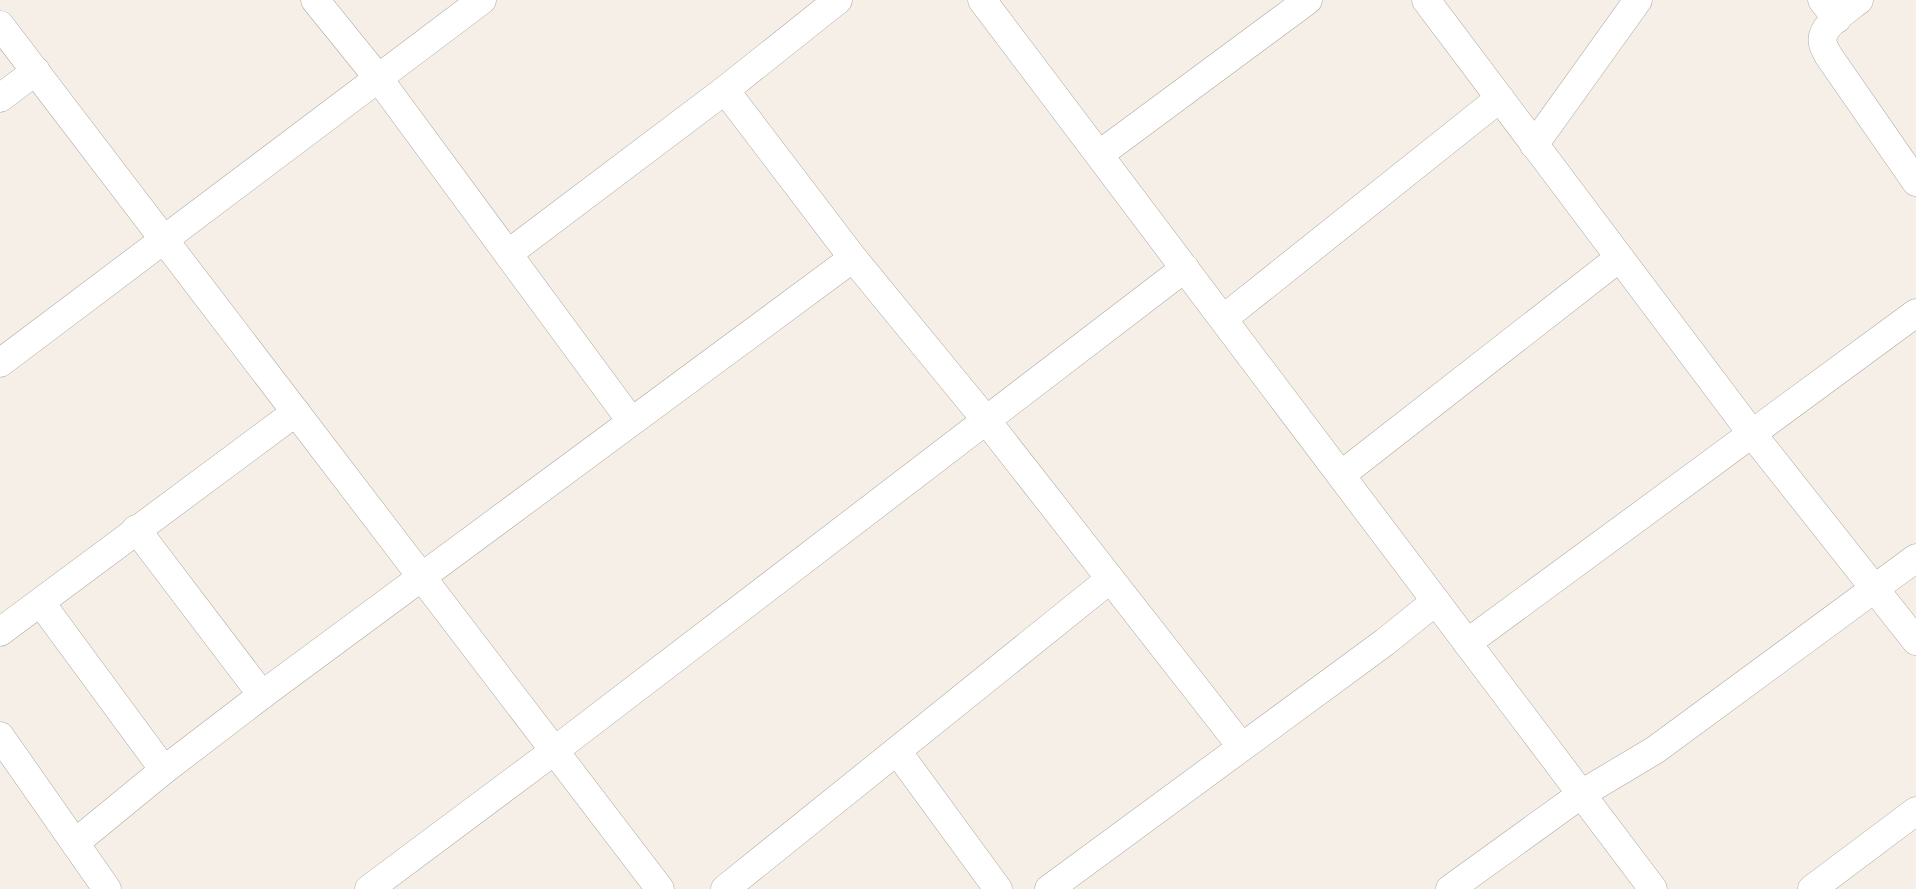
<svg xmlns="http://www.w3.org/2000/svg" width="1916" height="889" font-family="Lato,sans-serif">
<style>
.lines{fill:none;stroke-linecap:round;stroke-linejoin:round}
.street-casing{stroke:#aea8a0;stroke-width:29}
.street{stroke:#fff;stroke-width:28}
</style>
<rect width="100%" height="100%" fill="#f6efe7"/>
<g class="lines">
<g class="street-casing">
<g id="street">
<polyline points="315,0 379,79 631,421"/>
<polyline points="982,0 1653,889"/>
<polyline points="1426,0 1753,435 1916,641"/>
<polyline points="1822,0 1837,19"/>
<path d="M1859 0C1848 9 1827 22 1823 36 1821 43 1825 49 1828 55L1916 182"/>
<polyline points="0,25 660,889"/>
<polyline points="725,90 853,258 986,420 1241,746"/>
<polyline points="0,98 36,71"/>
<polyline points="1534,145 1638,0"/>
<polyline points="1100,154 1308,0"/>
<polyline points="509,253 725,90 838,0"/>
<polyline points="1223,319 1500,98"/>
<polyline points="0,363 482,0"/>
<polyline points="1341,475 1619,258"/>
<polyline points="136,529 262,695"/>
<polyline points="41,603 164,770"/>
<polyline points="0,632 296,412"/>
<polyline points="1467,643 1916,313"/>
<polyline points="0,736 107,889"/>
<polyline points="897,751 998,889"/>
<polyline points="75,843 164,770 262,695 853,258"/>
<polyline points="369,889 554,751 1185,268"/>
<polyline points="725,889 1109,580"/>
<polyline points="1049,889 1385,642 1436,601"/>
<polyline points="1450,889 1583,793 1655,750 1916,558"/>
<polyline points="1812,889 1916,811"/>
</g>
</g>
<use href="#street" class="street"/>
</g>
</svg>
